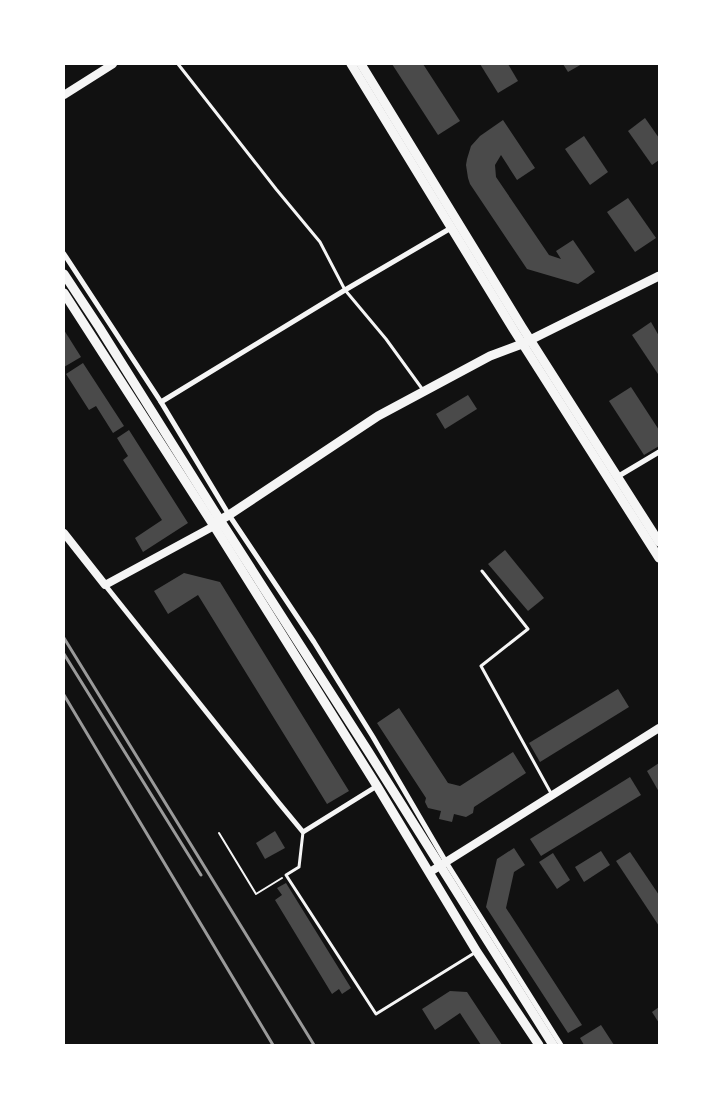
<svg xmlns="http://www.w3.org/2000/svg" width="723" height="1109" font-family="Cabin,sans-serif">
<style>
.building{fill:#4a4a4a}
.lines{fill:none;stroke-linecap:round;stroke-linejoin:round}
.path{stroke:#f5f5f5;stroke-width:2}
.service{stroke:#f5f5f5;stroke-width:3}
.minor{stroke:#f5f5f5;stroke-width:5}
.tertiary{stroke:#f5f5f5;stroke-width:8}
.secondary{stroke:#f5f5f5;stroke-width:9}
.rail{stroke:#9a9a9a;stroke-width:3}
</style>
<rect width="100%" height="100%" fill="#111"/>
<g class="building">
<polygon points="392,64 423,64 460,121 438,135"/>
<polygon points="480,64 508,64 518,81 498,93"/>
<polygon points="563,64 582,64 568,72"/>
<polygon points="645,118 659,138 659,160 652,165 628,131"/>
<polygon points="503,120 535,168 517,180 501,155 495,165 496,177 549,255 561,259 556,251 573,240 595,272 578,284 527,269 470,184 468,178 466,165 467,159 471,146 480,136"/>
<polygon points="584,136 608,172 590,185 565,149"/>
<polygon points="628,198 656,238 635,252 607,212"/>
<polygon points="651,322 659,336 659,373 658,374 632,335"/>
<polygon points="64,330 81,357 64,367"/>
<polygon points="83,363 124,426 113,433 96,406 89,410 66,374"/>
<polygon points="631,387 659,430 659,446 644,455 609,401"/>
<polygon points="468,395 477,409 445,429 436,414"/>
<polygon points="129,430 188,523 143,552 135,538 162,520 123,460 128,456 117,438"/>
<polygon points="505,550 544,598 528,611 488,564"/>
<polygon points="184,573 220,582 349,791 327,804 198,595 168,614 154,591"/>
<polygon points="618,689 629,707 540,762 529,743"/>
<polygon points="399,708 448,783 460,786 513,752 526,773 474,807 473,813 466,817 454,814 452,822 439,819 441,811 428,808 425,802 426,798 377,723"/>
<polygon points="659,763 659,792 647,771"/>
<polygon points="630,777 641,795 541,856 530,839"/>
<polygon points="275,831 285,848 265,859 256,843"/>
<polygon points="514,848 525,865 514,872 506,908 582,1025 568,1033 486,907 497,859"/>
<polygon points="601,851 610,865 584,882 575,867"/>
<polygon points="630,852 659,895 659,926 616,861"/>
<polygon points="553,853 570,880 557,889 539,862"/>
<polygon points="286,883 351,988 342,994 339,989 332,994 275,900 282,895 277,888"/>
<polygon points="450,991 467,992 502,1045 481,1045 460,1013 435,1030 422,1009"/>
<polygon points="659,1007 659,1023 652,1012"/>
<polygon points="601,1025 614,1045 584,1045 580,1038"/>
</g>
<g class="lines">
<polyline class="path" points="219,833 256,894 282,878"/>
<g class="service">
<polyline points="178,64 276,189 320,242 345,290 386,339 423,390"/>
<polyline points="482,571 528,629 481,666 552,795"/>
<polyline points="303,832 299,867 286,875 376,1014 476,952"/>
</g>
<g class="minor">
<polyline points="64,254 161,402 229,515 314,642 373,737 446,862 561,1045"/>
<polyline points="161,402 345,290 451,228"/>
<polyline points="617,477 659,452"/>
<polyline points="105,585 279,803 303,832 377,786"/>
</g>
<g class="tertiary">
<polyline points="64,95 113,64"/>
<polyline points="64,533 105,585 214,526"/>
<polyline points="430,872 659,728"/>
</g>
<g class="secondary">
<polyline points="351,64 515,332 659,558"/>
<polyline points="361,64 522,327 659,542"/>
<polyline points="64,274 99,327 220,520 368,751 553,1045"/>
<polyline points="64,293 214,526 377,786 477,952 539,1045"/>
<polyline points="216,524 220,520 229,515 378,416 490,356 522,344 659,276"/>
</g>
<g class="rail">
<polyline points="64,638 314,1045"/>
<polyline points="64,654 201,875"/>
<polyline points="64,695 273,1045"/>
</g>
</g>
<rect width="723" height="1109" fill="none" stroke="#ffffff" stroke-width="130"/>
</svg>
